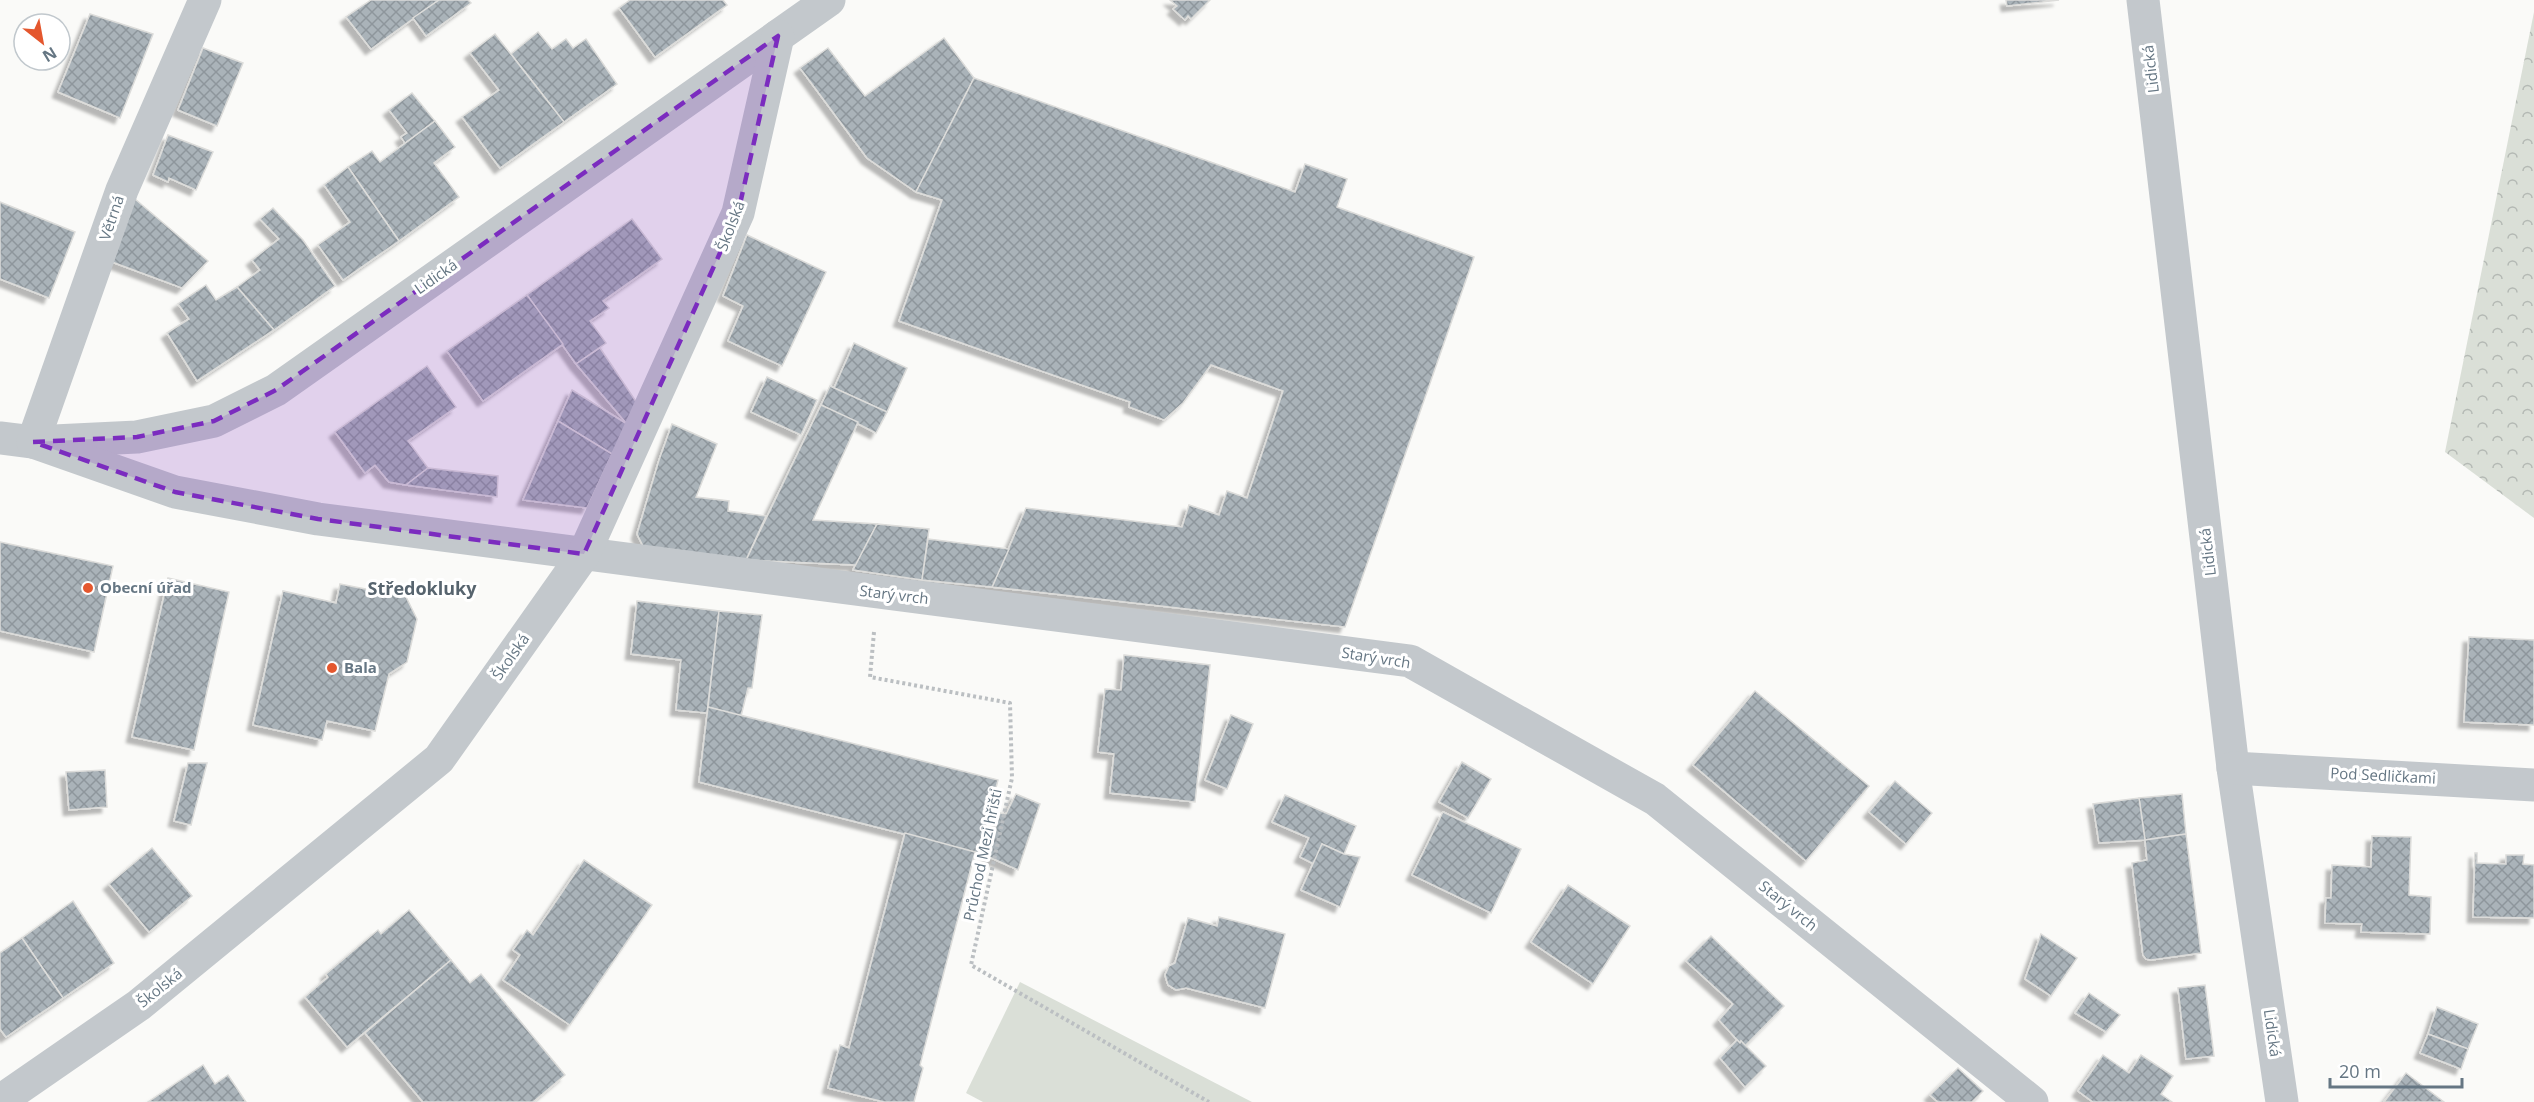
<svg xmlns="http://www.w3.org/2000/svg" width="2534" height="1102" font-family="'Open Sans',sans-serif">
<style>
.forest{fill:url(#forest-crowns)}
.pitch{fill:#dadfd7}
.building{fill:url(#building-cross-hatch);stroke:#dcdcda;stroke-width:1.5;filter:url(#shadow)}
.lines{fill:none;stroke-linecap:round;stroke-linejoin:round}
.path{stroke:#bbbfc2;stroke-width:4;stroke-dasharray:3 3;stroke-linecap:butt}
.minor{stroke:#c3c8cc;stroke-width:33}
.marked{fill:#7b2cbf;fill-opacity:0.2;stroke:#7b2cbf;stroke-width:4.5;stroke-dasharray:12 8;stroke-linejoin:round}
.poi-dot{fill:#e4572e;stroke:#fff;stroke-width:2}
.labels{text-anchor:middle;stroke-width:6;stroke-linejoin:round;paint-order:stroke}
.street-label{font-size:15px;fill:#657683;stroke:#fff}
.poi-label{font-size:15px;font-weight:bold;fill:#657683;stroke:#fff;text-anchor:start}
.quarter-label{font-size:18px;font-weight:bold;fill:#57646e;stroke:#fff}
</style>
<defs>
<pattern id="forest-crowns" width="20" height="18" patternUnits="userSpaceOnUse" patternTransform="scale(1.5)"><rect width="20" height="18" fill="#dadfd7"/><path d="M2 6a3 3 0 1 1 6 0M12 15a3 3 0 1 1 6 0" fill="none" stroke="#b4b9b4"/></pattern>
<pattern id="building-cross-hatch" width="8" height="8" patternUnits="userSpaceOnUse" patternTransform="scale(1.5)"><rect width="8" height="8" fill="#aab3b9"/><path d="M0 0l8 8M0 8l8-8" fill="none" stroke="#8e969c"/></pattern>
<filter id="shadow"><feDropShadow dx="-5.5" dy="5.5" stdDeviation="1.5" flood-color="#0004"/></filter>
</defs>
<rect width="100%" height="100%" fill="#fafaf8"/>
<polygon class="forest" points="2534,12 2534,518 2445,452"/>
<polygon class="pitch" points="1020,982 1252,1102 983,1102 966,1093"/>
<g class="building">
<polygon points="371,0 439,0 371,49 346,17"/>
<polygon points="439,0 468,0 471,3 426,36 413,18"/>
<polygon points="630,0 723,0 727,5 655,57 619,8"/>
<polygon points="1170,0 1210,0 1191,19 1188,16 1185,20 1173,9 1177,6"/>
<polygon points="2006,0 2059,0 2007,6"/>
<polygon points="90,14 153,34 120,118 58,92"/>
<polygon points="538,32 552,49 566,39 573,48 586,39 617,84 564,122 511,54"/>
<polygon points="495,34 564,122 500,168 462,117 499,90 470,53"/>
<polygon points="944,38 974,78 916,192 867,158 800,68 828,48 865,96"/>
<polygon points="203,48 243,63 217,126 178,110"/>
<polygon points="974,78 1295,192 1305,164 1347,179 1337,207 1474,257 1345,627 992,587 1026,508 1182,527 1189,505 1219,515 1227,491 1247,498 1283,391 1211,365 1183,403 1164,420 1129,407 1130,402 899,321 942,200 916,192"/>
<polygon points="412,93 435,121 405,143 401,137 407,133 389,110"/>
<polygon points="435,121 455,147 434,163 459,197 399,241 348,167 372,151 380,162"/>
<polygon points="168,135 213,152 196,190 169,178 168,182 153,175"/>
<polygon points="348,167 399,241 343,280 318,245 350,222 324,185"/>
<polygon points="135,199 208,261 182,288 112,262"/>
<polygon points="0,202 75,232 49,298 0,279"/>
<polygon points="273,208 303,240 335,286 274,330 237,287 260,270 252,260 279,239 260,219"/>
<polygon points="632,219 662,259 603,301 609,308 590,321 606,343 576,364 527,295"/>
<polygon points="747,235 826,272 782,366 728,341 743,306 723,296"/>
<polygon points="206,285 216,300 237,287 274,330 197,381 167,333 189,319 178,304"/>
<polygon points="527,295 563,344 483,401 447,351"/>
<polygon points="854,343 907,368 887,412 834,388"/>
<polygon points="600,348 637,403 627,424 576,364"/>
<polygon points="427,366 456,407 408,441 428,468 406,485 389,482 375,465 365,473 335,432"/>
<polygon points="767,377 817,400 801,435 751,412"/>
<polygon points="830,386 887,412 876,433 821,405"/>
<polygon points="572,390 627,424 612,454 558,421"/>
<polygon points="821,405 858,422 813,520 877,524 856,565 746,560"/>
<polygon points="558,421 612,454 587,508 523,500"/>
<polygon points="672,424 717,444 696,497 729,501 728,511 766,516 746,560 644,548 637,534 659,460"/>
<polygon points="428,468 498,476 497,497 406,485"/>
<polygon points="877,524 929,529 922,580 853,570"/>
<polygon points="928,539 1009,549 992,587 922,580"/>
<polygon points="0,542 113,566 94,652 0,631"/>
<polygon points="168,578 229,592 194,750 132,737"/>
<polygon points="340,584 406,597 417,619 407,662 389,674 375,731 327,721 322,740 253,725 283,591 336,603"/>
<polygon points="637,601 719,611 707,713 676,710 681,660 631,654"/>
<polygon points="719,611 762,615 752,688 748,688 741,716 708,707"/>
<polygon points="2469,637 2534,640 2534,725 2464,722"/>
<polygon points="1124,655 1210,665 1195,802 1110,793 1114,754 1098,752 1105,689 1121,690"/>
<polygon points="1755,691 1869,786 1806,861 1693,765"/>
<polygon points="708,707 998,780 979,853 699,782"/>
<polygon points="1231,715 1253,724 1227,789 1205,780"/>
<polygon points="1462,762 1491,779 1468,818 1439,802"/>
<polygon points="188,763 207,763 191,825 174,821"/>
<polygon points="105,770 107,807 69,810 66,772"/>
<polygon points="1895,781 1932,813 1906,844 1869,812"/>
<polygon points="1016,794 1040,804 1018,870 987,856 1000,813 1006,814"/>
<polygon points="2182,794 2186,834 2145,840 2139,798"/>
<polygon points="1285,795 1356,826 1344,854 1322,844 1314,864 1300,857 1309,838 1272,822"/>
<polygon points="2139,798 2145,840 2099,843 2093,804"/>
<polygon points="1443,812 1521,849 1491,913 1412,875"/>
<polygon points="905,833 975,852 920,1065 923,1068 914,1102 884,1102 828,1088 840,1045 849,1048"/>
<polygon points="2186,834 2201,953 2151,960 2146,959 2143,955 2132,863 2147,860 2145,840"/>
<polygon points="2372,836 2411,837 2409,895 2431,897 2430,934 2361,932 2362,924 2325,923 2326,898 2331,898 2332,865 2371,867"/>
<polygon points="1322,844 1344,854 1360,857 1340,907 1301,890"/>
<polygon points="152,848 192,896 149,932 109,884"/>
<polygon points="2475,853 2477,853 2477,863 2506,864 2506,855 2524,855 2523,864 2534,865 2534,918 2473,917"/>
<polygon points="584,860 652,905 570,1025 503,980 520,955 513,950 527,930 533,935"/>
<polygon points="1568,885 1630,926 1593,984 1531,942"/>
<polygon points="73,901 114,963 63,998 22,938"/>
<polygon points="409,910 451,960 347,1047 305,997 328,977 326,974 378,930 381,934"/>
<polygon points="1219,917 1285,934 1265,1008 1186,988 1176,990 1168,985 1165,975 1169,966 1175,963 1188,918 1217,926"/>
<polygon points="2041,934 2077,958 2051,996 2025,979"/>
<polygon points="1711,936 1784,1006 1745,1046 1741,1041 1740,1043 1719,1020 1733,1004 1686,961"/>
<polygon points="22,938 63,998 6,1037 0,1029 0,953"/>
<polygon points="451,960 470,983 481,974 565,1075 533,1102 423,1102 365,1033"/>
<polygon points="2205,985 2214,1056 2186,1059 2178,988"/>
<polygon points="2089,993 2120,1015 2106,1032 2075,1013"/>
<polygon points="2437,1007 2478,1024 2468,1049 2428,1034"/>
<polygon points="2428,1034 2468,1049 2461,1069 2420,1053"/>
<polygon points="1737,1040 1740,1043 1741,1041 1766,1066 1745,1087 1720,1058"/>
<polygon points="2103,1055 2129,1073 2141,1055 2173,1076 2161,1094 2172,1102 2093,1102 2078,1091"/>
<polygon points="203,1065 215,1084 228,1075 246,1102 148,1102"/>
<polygon points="1958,1068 1983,1091 1972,1102 1938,1102 1930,1095"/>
<polygon points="2406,1073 2444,1102 2384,1102"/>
</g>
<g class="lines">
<polyline class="path" points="874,632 870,677 1010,703 1012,778 971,965 1209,1102"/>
<g class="minor">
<polyline points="2143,0 2233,768 2282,1102"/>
<polyline points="0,438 33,442 137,437 214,421 276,390 829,0"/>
<polyline points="33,442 175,492 318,519 1410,661 1655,799 2032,1102"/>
<polyline points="33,442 122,190 205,0"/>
<polyline points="2233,768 2534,785"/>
<polyline points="0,1101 139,1005 439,759 584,554 738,213 778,36"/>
</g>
</g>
<path class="marked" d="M778 36 738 213 584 554 318 519 175 492 33 442 137 437 214 421 276 390Z"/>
<g class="poi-dot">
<circle cx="88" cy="588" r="6"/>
<circle cx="332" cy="668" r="6"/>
</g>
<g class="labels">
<g class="street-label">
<text transform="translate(2151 69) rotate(-97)" y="5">Lidická</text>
<text transform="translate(112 218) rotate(-71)" y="5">Větrná</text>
<text transform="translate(731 226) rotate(-69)" y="5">Školská</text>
<text transform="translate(436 277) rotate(-35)" y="5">Lidická</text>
<text transform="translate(2208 552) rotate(-97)" y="5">Lidická</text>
<text transform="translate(894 595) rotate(7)" y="5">Starý vrch</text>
<text transform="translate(511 657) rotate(-55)" y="5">Školská</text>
<text transform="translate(1376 658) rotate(9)" y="5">Starý vrch</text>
<text transform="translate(2383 776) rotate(3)" y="5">Pod Sedličkami</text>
<text transform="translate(983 855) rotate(-78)" y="5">Průchod Mezi hřišti</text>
<text transform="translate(1788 906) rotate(39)" y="5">Starý vrch</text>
<text transform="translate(160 988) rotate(-39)" y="5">Školská</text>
<text transform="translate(2272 1033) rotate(82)" y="5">Lidická</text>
</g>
<g class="poi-label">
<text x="100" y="593">Obecní úřad</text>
<text x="344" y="673">Bala</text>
</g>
<g class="quarter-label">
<text x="422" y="595">Středokluky</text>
</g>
</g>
<g transform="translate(42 42) rotate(149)"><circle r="28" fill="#ffffff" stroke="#c1c8cd" stroke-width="1.5"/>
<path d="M0-4.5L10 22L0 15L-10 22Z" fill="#e4572e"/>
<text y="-9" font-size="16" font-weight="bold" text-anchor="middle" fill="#657683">N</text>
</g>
<path d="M2330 1078v9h132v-9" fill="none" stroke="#657683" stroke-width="3"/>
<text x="2339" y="1078" font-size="18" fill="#657683" stroke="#ffffff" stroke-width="4.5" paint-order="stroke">20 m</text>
</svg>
